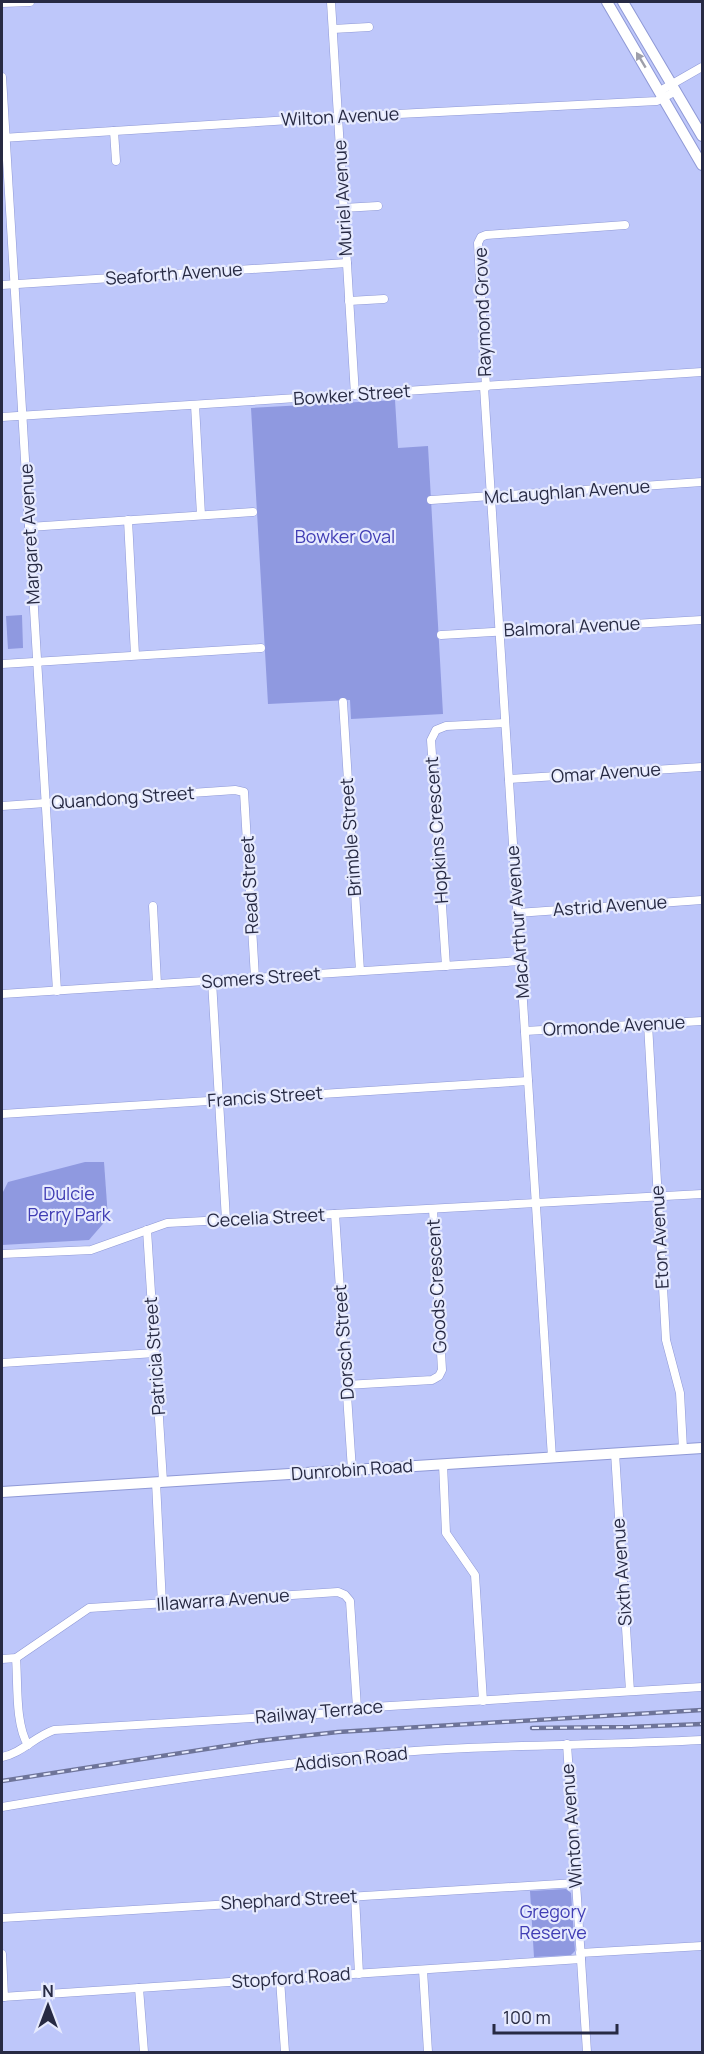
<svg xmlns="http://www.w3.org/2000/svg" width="704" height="2054" font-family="Manrope,sans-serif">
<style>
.green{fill:#8f99e0}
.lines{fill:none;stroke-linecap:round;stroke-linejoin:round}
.street-casing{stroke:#8f99d6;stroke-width:9}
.secondary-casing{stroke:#8f99d6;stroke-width:12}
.street{stroke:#fff;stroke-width:8}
.secondary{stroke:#fff;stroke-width:10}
.rail-casing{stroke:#6e7499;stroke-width:4.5}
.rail{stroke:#e6eafe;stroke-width:2;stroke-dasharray:7;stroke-linecap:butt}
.oneway{fill:#9e9faa}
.labels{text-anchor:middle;stroke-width:4.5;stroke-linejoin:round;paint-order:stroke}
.street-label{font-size:18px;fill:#272a43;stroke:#e6eafe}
.park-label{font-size:18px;fill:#403db4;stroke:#e6eafe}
</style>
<rect width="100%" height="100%" fill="#bec7fa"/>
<g class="green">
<polygon points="395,400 398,448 428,446 443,714 351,719 350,700 268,704 251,408"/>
<polygon points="22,615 23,648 8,649 6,616"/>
<polygon points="85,1162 104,1162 108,1218 89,1240 2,1245 2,1194 8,1182"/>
<polygon points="566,1889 571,1893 575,1951 571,1955 534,1957 530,1891"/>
</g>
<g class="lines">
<g class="street-casing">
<g id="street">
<polyline points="331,2 355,395"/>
<polyline points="2,3 30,2"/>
<polyline points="333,29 369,27"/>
<polyline points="2,77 57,991"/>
<polyline points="660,91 702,67"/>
<polyline points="114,131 116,161"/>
<polyline points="2,138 338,117 657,101 676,91"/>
<polyline points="343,208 378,206"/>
<polyline points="2,285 347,263"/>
<polyline points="349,301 384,299"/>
<polyline points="484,387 552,1458"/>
<polyline points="486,387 478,243 481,237 486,235 625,225"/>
<polyline points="195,405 201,515"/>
<polyline points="2,417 702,372"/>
<polyline points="431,500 702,482"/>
<polyline points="128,520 135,655"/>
<polyline points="29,527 253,512"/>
<polyline points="441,635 702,620"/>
<polyline points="2,664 261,648"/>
<polyline points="343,702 360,971"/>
<polyline points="509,779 702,767"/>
<polyline points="2,806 235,790 244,792 255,978"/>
<polyline points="153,906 157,984"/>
<polyline points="517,913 702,900"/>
<polyline points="446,966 431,740 436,730 446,726 505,723"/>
<polyline points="212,981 226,1220"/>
<polyline points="2,994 520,961"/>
<polyline points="648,1024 666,1340 680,1393 683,1449"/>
<polyline points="525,1031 702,1021"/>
<polyline points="2,1114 528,1081"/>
<polyline points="335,1214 352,1470"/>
<polyline points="147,1230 163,1481"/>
<polyline points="2,1254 91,1250 167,1223 702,1194"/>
<polyline points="2,1363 155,1353"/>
<polyline points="346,1385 432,1380 439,1376 442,1370 433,1209"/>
<polyline points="615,1453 630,1691"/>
<polyline points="443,1464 446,1533 475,1575 483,1701"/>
<polyline points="156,1482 162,1604"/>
<path d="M16 1658C18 1683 15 1724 28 1745"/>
<polyline points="2,1659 16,1658 89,1608 338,1592 345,1595 350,1601 357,1708"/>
<polyline points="567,1744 587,2052"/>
<path d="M2 1757C22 1753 34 1737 54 1730L349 1712 357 1708 702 1687"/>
<path d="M2 1807C126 1786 250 1767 375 1754 484 1744 594 1746 702 1740"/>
<polyline points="355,1896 359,1974"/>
<polyline points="2,1918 576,1883"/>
<polyline points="580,1953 702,1946"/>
<polyline points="2,1954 4,1997"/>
<polyline points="423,1970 428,2052"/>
<polyline points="280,1979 285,2052"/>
<polyline points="139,1988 144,2052"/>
<polyline points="2,1997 581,1959"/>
</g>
</g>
<g class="secondary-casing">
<g id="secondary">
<polyline points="607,2 702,165"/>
<polyline points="623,2 702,136"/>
<polyline points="2,1492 702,1448"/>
</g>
</g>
<use href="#street" class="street"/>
<use href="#secondary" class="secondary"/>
<g class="rail-casing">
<g id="rail">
<polyline points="532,1728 630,1727 702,1724"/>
<polyline points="2,1781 257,1741 338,1732 702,1710"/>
</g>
</g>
<use href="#rail" class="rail"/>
</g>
<defs><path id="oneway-solid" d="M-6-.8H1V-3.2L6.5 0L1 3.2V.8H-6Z" transform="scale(1.5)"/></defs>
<use class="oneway" href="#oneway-solid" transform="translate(641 60) rotate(-121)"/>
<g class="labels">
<g class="street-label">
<text transform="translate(340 117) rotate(-3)" y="6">Wilton Avenue</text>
<text transform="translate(343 198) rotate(-93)" y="6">Muriel Avenue</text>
<text transform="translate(174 274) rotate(-4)" y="6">Seaforth Avenue</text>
<text transform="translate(483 312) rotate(-92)" y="6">Raymond Grove</text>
<text transform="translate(352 395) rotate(-4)" y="6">Bowker Street</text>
<text transform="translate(567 492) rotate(-4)" y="6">McLaughlan Avenue</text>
<text transform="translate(30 534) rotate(-93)" y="6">Margaret Avenue</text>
<text transform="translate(572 627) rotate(-3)" y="6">Balmoral Avenue</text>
<text transform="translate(606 773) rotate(-4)" y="6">Omar Avenue</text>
<text transform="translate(123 798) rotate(-4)" y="6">Quandong Street</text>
<text transform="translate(437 830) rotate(-94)" y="6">Hopkins Crescent</text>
<text transform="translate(351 837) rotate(-94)" y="6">Brimble Street</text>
<text transform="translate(250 885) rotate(-93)" y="6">Read Street</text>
<text transform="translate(610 906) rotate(-4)" y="6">Astrid Avenue</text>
<text transform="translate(518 922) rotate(-94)" y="6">MacArthur Avenue</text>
<text transform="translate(261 978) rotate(-4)" y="6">Somers Street</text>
<text transform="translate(614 1026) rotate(-3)" y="6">Ormonde Avenue</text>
<text transform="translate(265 1097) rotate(-4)" y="6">Francis Street</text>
<text transform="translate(266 1218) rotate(-3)" y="6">Cecelia Street</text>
<text transform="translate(660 1237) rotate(-93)" y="6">Eton Avenue</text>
<text transform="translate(437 1286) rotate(-93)" y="6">Goods Crescent</text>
<text transform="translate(344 1342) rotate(-94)" y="6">Dorsch Street</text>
<text transform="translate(155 1356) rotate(-94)" y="6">Patricia Street</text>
<text transform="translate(352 1470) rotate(-4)" y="6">Dunrobin Road</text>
<text transform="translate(622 1572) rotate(-94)" y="6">Sixth Avenue</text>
<text transform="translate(223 1600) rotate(-4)" y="6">Illawarra Avenue</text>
<text transform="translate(319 1712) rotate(-5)" y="6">Railway Terrace</text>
<text transform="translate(351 1759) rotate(-6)" y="6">Addison Road</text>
<text transform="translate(572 1826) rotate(-94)" y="6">Winton Avenue</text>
<text transform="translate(289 1900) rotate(-3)" y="6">Shephard Street</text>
<text transform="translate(291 1978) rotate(-4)" y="6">Stopford Road</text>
</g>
<g class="park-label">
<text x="345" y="543">Bowker Oval</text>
<text x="69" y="1200">Dulcie<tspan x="69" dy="21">Perry Park</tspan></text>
<text x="553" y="1918">Gregory<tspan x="553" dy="21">Reserve</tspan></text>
</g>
</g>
<rect width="704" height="2054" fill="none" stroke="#272a43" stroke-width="6"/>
<g transform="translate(48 2006)" stroke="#e6eafe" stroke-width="4.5" paint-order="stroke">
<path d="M0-4.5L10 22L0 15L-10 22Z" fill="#272a43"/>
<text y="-9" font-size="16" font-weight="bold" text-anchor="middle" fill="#272a43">N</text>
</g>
<path d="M494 2024v9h123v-9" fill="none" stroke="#272a43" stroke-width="3"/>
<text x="503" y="2024" font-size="18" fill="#272a43" stroke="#e6eafe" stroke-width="4.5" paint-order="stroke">100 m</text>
</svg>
